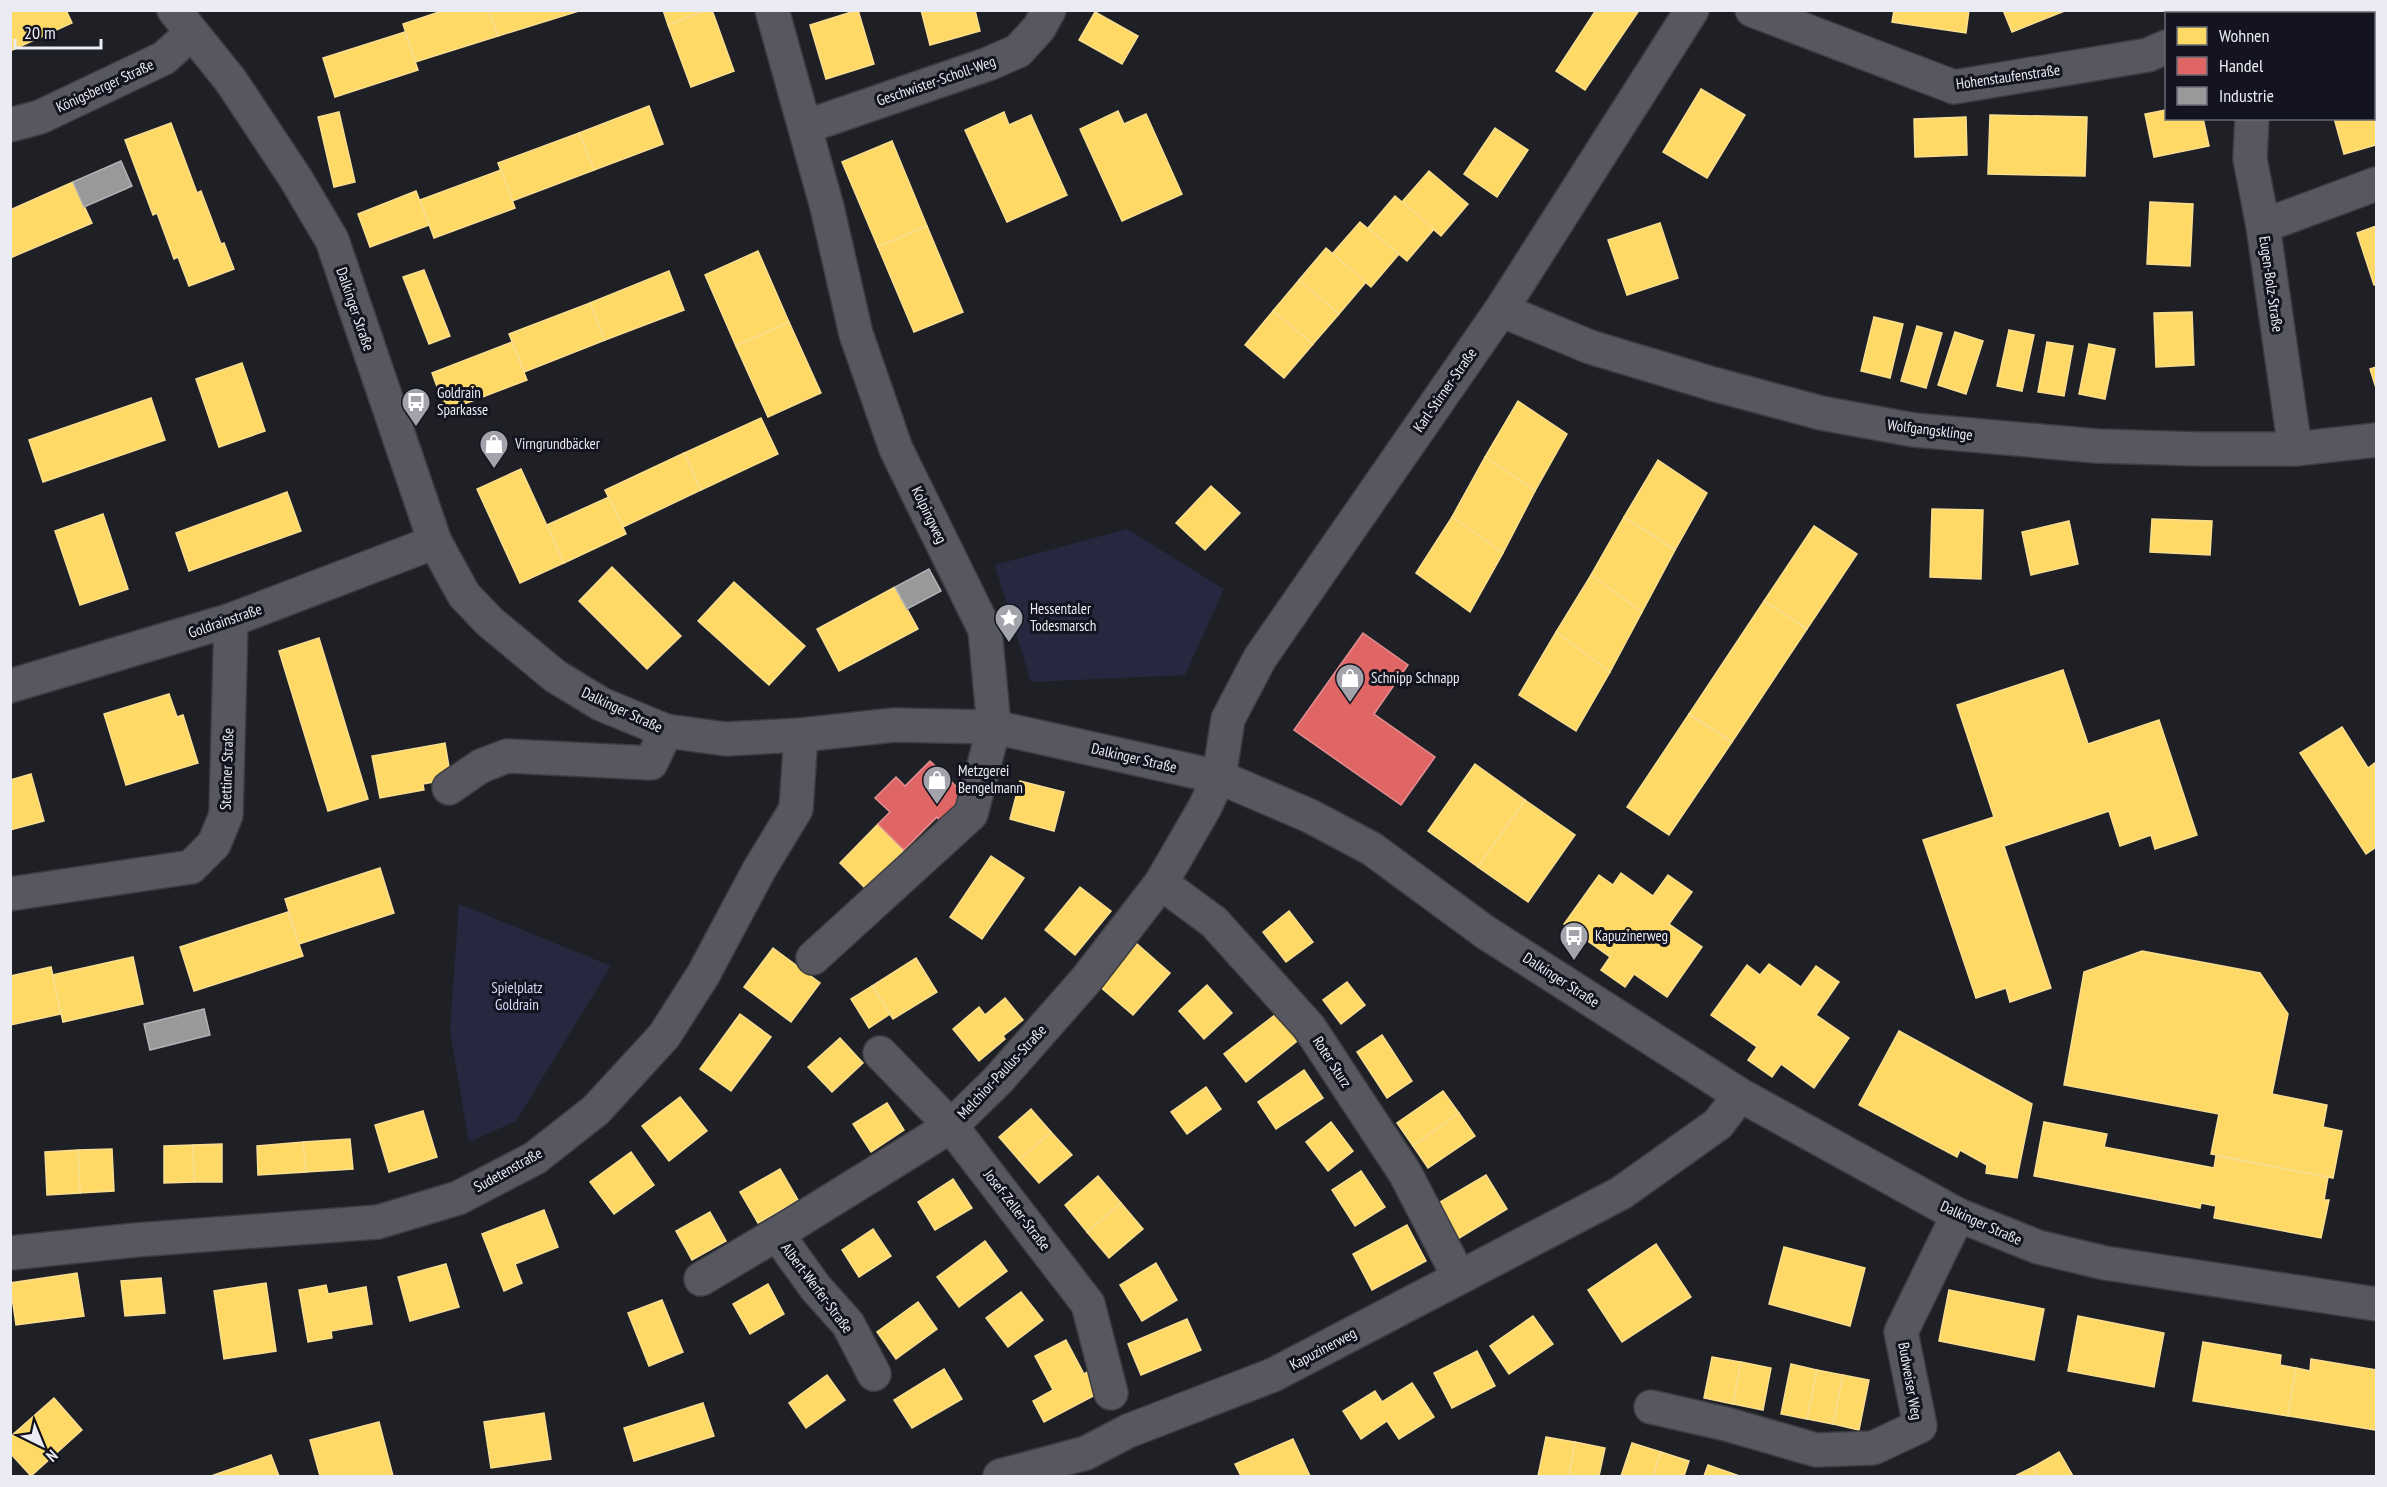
<svg xmlns="http://www.w3.org/2000/svg" width="2387" height="1487" font-family="'PT Sans Narrow',sans-serif">
<style>
.green{fill:#272840}
.homes{fill:#ffd966;stroke:#f9de90;stroke-width:1.5}
.shops{fill:#e06666;stroke:#e38e90;stroke-width:1.5}
.industry{fill:#999;stroke:#b1b2b4;stroke-width:1.5}
.lines{fill:none;stroke-linecap:round;stroke-linejoin:round}
.minor-casing{stroke:#3c3d42;stroke-width:36}
.minor{stroke:#57585f;stroke-width:33}
.labels{text-anchor:middle;stroke-width:6;stroke-linejoin:round;paint-order:stroke}
.street-label{font-size:15px;fill:#eaebf3;stroke:#13141f}
.poi-label{font-size:15px;fill:#eaebf3;stroke:#13141f;text-anchor:start}
.park-label{font-size:15px;fill:#d8dbfa;stroke:#13141f}
</style>
<rect width="100%" height="100%" fill="#1f2026"/>
<g class="green">
<polygon points="1127,529 1224,589 1185,675 1031,682 995,565"/>
<polygon points="459,904 611,966 516,1121 469,1142 450,1031"/>
</g>
<g class="homes">
<polygon points="13,10 66,10 72,23 10,51 10,11"/>
<polygon points="445,10 489,10 498,36 415,62 403,24"/>
<polygon points="489,10 579,10 579,11 498,36"/>
<polygon points="663,10 707,10 668,25"/>
<polygon points="707,10 712,10 734,71 691,87 668,25"/>
<polygon points="858,10 874,64 826,79 810,25"/>
<polygon points="921,10 975,10 980,31 930,45"/>
<polygon points="1596,10 1638,12 1585,90 1556,71"/>
<polygon points="1894,10 1969,10 1966,33 1892,22"/>
<polygon points="2003,10 2067,10 2012,32"/>
<polygon points="2332,10 2374,10 2376,17 2376,37 2374,38 2374,14 2326,14"/>
<polygon points="1095,12 1138,36 1122,64 1079,40"/>
<polygon points="405,32 418,70 335,97 323,58"/>
<polygon points="1701,89 1745,115 1707,178 1663,152"/>
<polygon points="2376,105 2376,145 2344,154 2334,118 2374,118 2374,106"/>
<polygon points="649,106 663,144 594,170 579,133"/>
<polygon points="2166,110 2166,118 2203,118 2209,146 2154,157 2145,114"/>
<polygon points="1118,111 1124,124 1146,114 1182,194 1122,221 1080,129"/>
<polygon points="339,112 355,182 334,187 318,117"/>
<polygon points="1004,112 1009,125 1031,115 1067,195 1007,222 965,130"/>
<polygon points="1990,115 2087,117 2085,176 1988,174"/>
<polygon points="1966,117 1967,155 1915,157 1914,119"/>
<polygon points="171,123 197,193 201,191 221,244 224,243 234,269 189,286 178,257 174,259 157,213 153,215 125,140"/>
<polygon points="1495,128 1528,150 1497,197 1464,174"/>
<polygon points="579,133 594,170 512,201 498,163"/>
<polygon points="892,141 927,226 878,247 842,162"/>
<polygon points="501,170 515,208 434,238 420,200"/>
<polygon points="1429,171 1468,204 1441,236 1402,202"/>
<polygon points="73,182 92,223 10,258 10,210"/>
<polygon points="416,191 429,225 370,247 358,214"/>
<polygon points="1395,196 1434,229 1407,261 1368,228"/>
<polygon points="2150,202 2193,204 2190,266 2147,264"/>
<polygon points="1360,222 1399,254 1371,287 1332,254"/>
<polygon points="1660,223 1678,278 1627,295 1608,240"/>
<polygon points="927,226 963,312 914,332 878,247"/>
<polygon points="2376,226 2376,284 2374,285 2357,233"/>
<polygon points="1326,248 1366,282 1339,314 1299,280"/>
<polygon points="758,251 789,322 736,346 705,275"/>
<polygon points="424,270 450,336 429,344 403,277"/>
<polygon points="669,271 684,310 605,340 590,303"/>
<polygon points="1299,280 1339,314 1313,344 1273,311"/>
<polygon points="590,303 605,340 524,372 509,334"/>
<polygon points="1273,311 1313,344 1284,378 1245,345"/>
<polygon points="2192,312 2194,365 2156,367 2154,313"/>
<polygon points="1874,317 1903,324 1890,378 1861,371"/>
<polygon points="789,322 821,393 768,417 736,346"/>
<polygon points="1917,326 1942,333 1926,388 1901,381"/>
<polygon points="2009,330 2034,335 2022,391 1997,386"/>
<polygon points="1955,332 1983,341 1966,394 1938,385"/>
<polygon points="512,342 527,380 446,411 432,373"/>
<polygon points="2047,342 2073,346 2064,396 2038,392"/>
<polygon points="2089,344 2115,349 2105,399 2079,394"/>
<polygon points="242,363 265,431 219,447 196,379"/>
<polygon points="2376,367 2376,388 2370,369"/>
<polygon points="151,398 165,440 43,482 29,440"/>
<polygon points="1518,401 1567,434 1535,491 1485,457"/>
<polygon points="761,418 778,454 701,490 684,453"/>
<polygon points="684,453 701,490 623,527 605,490"/>
<polygon points="1485,457 1535,491 1503,553 1452,517"/>
<polygon points="1658,460 1707,493 1675,550 1624,517"/>
<polygon points="521,469 564,563 520,583 477,489"/>
<polygon points="1211,486 1240,513 1205,550 1176,523"/>
<polygon points="287,492 301,531 189,571 176,533"/>
<polygon points="609,497 626,534 564,563 547,525"/>
<polygon points="1932,509 1983,510 1981,579 1930,577"/>
<polygon points="103,514 128,589 80,605 55,531"/>
<polygon points="1452,517 1503,553 1470,612 1416,573"/>
<polygon points="1624,517 1675,550 1642,612 1591,575"/>
<polygon points="2152,519 2212,521 2210,555 2150,552"/>
<polygon points="2069,521 2078,564 2031,575 2022,532"/>
<polygon points="1814,526 1857,554 1807,629 1764,601"/>
<polygon points="612,567 681,636 647,669 579,601"/>
<polygon points="1591,575 1642,612 1610,672 1556,632"/>
<polygon points="734,582 805,646 769,685 698,621"/>
<polygon points="895,587 918,629 839,671 817,629"/>
<polygon points="1764,601 1807,629 1732,742 1689,714"/>
<polygon points="1556,632 1610,672 1576,731 1519,695"/>
<polygon points="319,638 368,799 328,811 279,651"/>
<polygon points="2063,670 2088,744 2159,720 2197,835 2155,849 2151,835 2120,846 2109,811 2004,846 2051,988 2010,1002 2006,988 1976,998 1923,840 1994,817 1957,705"/>
<polygon points="169,694 177,717 183,715 198,763 126,785 104,714"/>
<polygon points="1689,714 1732,742 1669,835 1627,807"/>
<polygon points="2342,727 2368,768 2376,762 2376,847 2366,854 2300,753"/>
<polygon points="445,743 451,779 423,784 424,790 380,798 372,756"/>
<polygon points="1475,764 1525,800 1478,867 1428,831"/>
<polygon points="31,774 44,821 10,830 10,780"/>
<polygon points="1020,781 1064,792 1054,831 1010,819"/>
<polygon points="1525,800 1575,835 1528,902 1478,867"/>
<polygon points="878,824 904,850 866,889 840,863"/>
<polygon points="991,856 1024,878 982,939 950,917"/>
<polygon points="380,868 394,913 299,944 285,899"/>
<polygon points="1621,873 1653,896 1668,875 1692,892 1669,924 1702,947 1667,997 1634,974 1625,987 1601,970 1610,957 1564,924 1599,875 1613,885"/>
<polygon points="1080,887 1111,911 1075,955 1045,930"/>
<polygon points="1289,911 1313,942 1286,962 1263,932"/>
<polygon points="288,912 303,956 194,991 180,947"/>
<polygon points="1136,943 1170,973 1133,1015 1099,986"/>
<polygon points="773,948 820,983 791,1022 744,987"/>
<polygon points="2142,951 2260,973 2288,1014 2272,1094 2327,1105 2323,1127 2342,1131 2333,1178 2211,1154 2219,1114 2064,1085 2084,972"/>
<polygon points="133,957 143,1004 63,1022 52,975"/>
<polygon points="916,958 937,992 893,1019 872,986"/>
<polygon points="1769,964 1801,987 1816,966 1839,982 1816,1015 1849,1038 1814,1088 1781,1064 1772,1077 1748,1060 1757,1047 1711,1015 1747,965 1760,975"/>
<polygon points="51,967 61,1014 10,1025 10,976"/>
<polygon points="1347,982 1365,1005 1341,1024 1323,1000"/>
<polygon points="1207,985 1232,1013 1204,1039 1179,1011"/>
<polygon points="872,986 890,1014 869,1028 851,999"/>
<polygon points="1005,998 1023,1020 1003,1036 1005,1039 979,1061 953,1029 979,1007 985,1015"/>
<polygon points="1280,1011 1301,1038 1246,1082 1224,1054"/>
<polygon points="740,1014 771,1037 731,1091 700,1069"/>
<polygon points="1899,1031 2032,1104 2017,1178 1986,1173 1987,1165 1960,1150 1957,1157 1859,1105"/>
<polygon points="1382,1035 1412,1081 1387,1098 1357,1052"/>
<polygon points="840,1038 863,1063 832,1092 808,1067"/>
<polygon points="1304,1070 1323,1098 1276,1129 1258,1102"/>
<polygon points="1206,1087 1221,1109 1187,1134 1171,1112"/>
<polygon points="1443,1091 1459,1113 1413,1146 1397,1123"/>
<polygon points="680,1097 707,1131 669,1161 642,1126"/>
<polygon points="887,1103 904,1130 871,1152 853,1124"/>
<polygon points="1031,1109 1051,1132 1019,1160 999,1137"/>
<polygon points="423,1111 437,1157 389,1172 375,1125"/>
<polygon points="1459,1113 1475,1136 1428,1168 1413,1146"/>
<polygon points="1331,1122 1353,1151 1328,1171 1306,1142"/>
<polygon points="2044,1122 2107,1134 2104,1147 2214,1168 2216,1156 2328,1177 2324,1200 2329,1200 2321,1238 2214,1218 2216,1206 2201,1203 2200,1208 2034,1176"/>
<polygon points="1051,1132 1072,1155 1039,1183 1019,1160"/>
<polygon points="350,1139 353,1169 306,1172 303,1142"/>
<polygon points="303,1142 306,1172 258,1175 257,1146"/>
<polygon points="222,1144 222,1182 194,1182 193,1145"/>
<polygon points="193,1145 194,1182 164,1183 164,1146"/>
<polygon points="112,1149 114,1191 80,1193 78,1150"/>
<polygon points="78,1150 80,1193 47,1195 45,1152"/>
<polygon points="631,1152 654,1185 614,1214 590,1182"/>
<polygon points="780,1169 798,1200 758,1223 740,1192"/>
<polygon points="1361,1171 1385,1207 1355,1226 1332,1190"/>
<polygon points="1486,1175 1507,1209 1456,1240 1435,1205"/>
<polygon points="1098,1176 1121,1203 1087,1232 1065,1205"/>
<polygon points="953,1179 972,1208 935,1230 918,1202"/>
<polygon points="1121,1203 1143,1229 1109,1258 1087,1232"/>
<polygon points="544,1210 558,1247 515,1264 522,1283 504,1291 482,1234"/>
<polygon points="710,1212 726,1241 692,1260 676,1231"/>
<polygon points="1407,1225 1426,1261 1372,1290 1353,1254"/>
<polygon points="873,1229 891,1256 859,1277 842,1250"/>
<polygon points="985,1241 1007,1271 959,1307 937,1277"/>
<polygon points="1656,1244 1691,1297 1622,1342 1588,1290"/>
<polygon points="1784,1247 1865,1268 1850,1326 1769,1304"/>
<polygon points="1156,1263 1177,1300 1142,1321 1120,1285"/>
<polygon points="446,1264 459,1307 410,1321 398,1277"/>
<polygon points="77,1273 84,1316 16,1325 10,1283"/>
<polygon points="161,1278 165,1313 125,1316 121,1281"/>
<polygon points="266,1283 276,1351 224,1359 214,1291"/>
<polygon points="768,1284 784,1314 750,1334 733,1304"/>
<polygon points="326,1285 328,1294 366,1287 372,1324 331,1331 332,1338 308,1342 299,1290"/>
<polygon points="1949,1290 2044,1309 2034,1360 1939,1341"/>
<polygon points="1021,1292 1043,1320 1008,1347 986,1318"/>
<polygon points="662,1300 683,1352 649,1366 628,1313"/>
<polygon points="918,1302 937,1329 896,1359 877,1332"/>
<polygon points="1533,1316 1553,1344 1509,1374 1490,1346"/>
<polygon points="2078,1316 2164,1333 2154,1387 2068,1371"/>
<polygon points="1187,1319 1201,1350 1141,1375 1128,1344"/>
<polygon points="1066,1340 1084,1374 1090,1370 1101,1392 1044,1422 1033,1401 1053,1390 1035,1356"/>
<polygon points="2203,1342 2281,1355 2280,1365 2296,1368 2288,1416 2193,1401"/>
<polygon points="1477,1351 1495,1386 1452,1408 1434,1373"/>
<polygon points="1712,1357 1741,1362 1733,1404 1704,1398"/>
<polygon points="2311,1359 2376,1370 2376,1430 2288,1416 2296,1368 2310,1371"/>
<polygon points="1741,1362 1771,1368 1763,1410 1733,1404"/>
<polygon points="1791,1364 1817,1370 1807,1419 1781,1414"/>
<polygon points="944,1369 962,1399 912,1428 894,1400"/>
<polygon points="1817,1370 1843,1375 1833,1424 1807,1419"/>
<polygon points="827,1375 845,1400 806,1428 789,1403"/>
<polygon points="1843,1375 1869,1380 1859,1430 1833,1424"/>
<polygon points="1412,1383 1434,1417 1399,1439 1387,1421 1361,1439 1343,1411 1375,1391 1382,1402"/>
<polygon points="54,1398 82,1430 31,1476 10,1453 10,1437"/>
<polygon points="703,1403 714,1436 634,1461 624,1428"/>
<polygon points="544,1413 551,1459 491,1468 484,1422"/>
<polygon points="379,1422 393,1476 320,1476 310,1440"/>
<polygon points="1546,1437 1575,1442 1569,1476 1538,1476"/>
<polygon points="1293,1439 1310,1476 1241,1476 1235,1464"/>
<polygon points="1575,1442 1605,1448 1599,1476 1569,1476"/>
<polygon points="1632,1443 1661,1452 1653,1476 1621,1476"/>
<polygon points="1661,1452 1689,1461 1684,1476 1653,1476"/>
<polygon points="2059,1452 2073,1476 2038,1476 2033,1467"/>
<polygon points="271,1455 279,1476 211,1476"/>
<polygon points="1708,1465 1737,1475 1736,1476 1704,1476"/>
<polygon points="2033,1467 2038,1476 2015,1476"/>
</g>
<g class="shops">
<polygon points="1363,633 1408,665 1374,714 1435,757 1401,805 1294,730"/>
<polygon points="930,761 965,795 940,821 937,817 904,850 878,824 890,812 875,798 896,777 905,786"/>
</g>
<g class="industry">
<polygon points="121,161 132,186 84,207 73,182"/>
<polygon points="929,569 941,591 907,609 895,587"/>
<polygon points="204,1009 210,1035 150,1050 144,1024"/>
</g>
<g class="lines">
<g class="minor-casing">
<g id="minor">
<polyline points="174,10 231,81 296,179 332,240 435,542 464,595 490,622 555,676 601,704 666,731 726,739 801,735 894,725 994,727 1219,777 1310,816 1372,849 1485,932 1740,1095 1958,1215 2038,1247 2105,1263 2376,1304"/>
<polyline points="772,10 827,207 856,334 896,449 985,630 994,727 971,814 813,958"/>
<polyline points="1752,10 1954,87 2148,55 2166,47"/>
<polyline points="2241,14 2248,10"/>
<polyline points="2252,118 2250,159 2263,226 2295,449"/>
<polyline points="10,125 40,117 164,58 192,33"/>
<polyline points="805,127 988,64 1018,51 1039,28 1049,10"/>
<polyline points="2263,226 2376,184"/>
<polyline points="1501,310 1590,347 1713,384 1821,413 1914,430 2097,446 2201,449 2295,449 2376,440"/>
<polyline points="10,686 231,620 435,542"/>
<polyline points="449,788 481,766 507,756 651,763 666,731"/>
<polyline points="1161,883 1214,922 1309,1027 1405,1173 1459,1277"/>
<polyline points="10,894 191,867 214,844 226,815 231,620"/>
<polyline points="880,1053 951,1126 1088,1304 1111,1393"/>
<polyline points="777,1234 815,1287 848,1324 874,1374"/>
<polyline points="10,1253 136,1240 378,1222 458,1198 535,1158 596,1110 664,1036 703,975 759,870 796,809 801,735"/>
<polyline points="701,1279 777,1234 951,1126 998,1080 1086,980 1161,883 1205,807 1219,777 1228,719 1260,658 1501,310 1692,10"/>
<polyline points="1651,1407 1726,1424 1816,1450 1873,1448 1920,1426 1901,1332 1958,1215"/>
<polyline points="1000,1476 1086,1453 1128,1431 1273,1375 1621,1193 1718,1124 1740,1095"/>
</g>
</g>
<use href="#minor" class="minor"/>
</g>
<defs>
<g id="bus-pin" transform="scale(1.5)"><path d="M0 17L-7.5 6A9.5 9.5 0 1 1 7.5 6Z" fill="#a3a4ab" stroke="#13141f"/><path d="M-5-6H5V4H4V6H2V4H-2V6H-4V4H-5ZM-3.5-4V0h7V-4ZM-3.5 1.2v1.5H-2V1.2ZM2 1.2v1.5H3.5V1.2Z" fill="#fff"/></g>
<g id="shop-pin" transform="scale(1.5)"><path d="M0 17L-7.5 6A9.5 9.5 0 1 1 7.5 6Z" fill="#a3a4ab" stroke="#13141f"/><path d="M-5-2.5h2.3a2.7 3.5 0 0 1 5.4 0H5L5.5 6h-11ZM-1.5-2.5h3a1.5 2.3 0 0 0-3 0Z" fill="#fff"/></g>
<g id="sight-pin" transform="scale(1.5)"><path d="M0 17L-7.5 6A9.5 9.5 0 1 1 7.5 6Z" fill="#a3a4ab" stroke="#13141f"/><path d="M0-6L1.8-2.2L6-1.7L2.9 1.2L3.7 5.4L0 3.3L-3.7 5.4L-2.9 1.2L-6-1.7L-1.8-2.2Z" fill="#fff"/></g>
</defs>
<g fill-rule="evenodd">
<use href="#bus-pin" x="416" y="402"/>
<use href="#shop-pin" x="494" y="444"/>
<use href="#sight-pin" x="1009" y="618"/>
<use href="#shop-pin" x="1350" y="678"/>
<use href="#shop-pin" x="937" y="780"/>
<use href="#bus-pin" x="1574" y="936"/>
</g>
<g class="labels">
<g class="street-label">
<text transform="translate(2008 77) rotate(-8)" y="5">Hohenstaufenstraße</text>
<text transform="translate(936 81) rotate(-19)" y="5">Geschwister-Scholl-Weg</text>
<text transform="translate(105 86) rotate(-25)" y="5">Königsberger Straße</text>
<text transform="translate(2271 284) rotate(82)" y="5">Eugen-Bolz-Straße</text>
<text transform="translate(355 309) rotate(71)" y="5">Dalkinger Straße</text>
<text transform="translate(1445 390) rotate(-55)" y="5">Karl-Stirner-Straße</text>
<text transform="translate(1930 430) rotate(7)" y="5">Wolfgangsklinge</text>
<text transform="translate(929 515) rotate(64)" y="5">Kolpingweg</text>
<text transform="translate(225 621) rotate(-19)" y="5">Goldrainstraße</text>
<text transform="translate(622 710) rotate(25)" y="5">Dalkinger Straße</text>
<text transform="translate(1134 758) rotate(13)" y="5">Dalkinger Straße</text>
<text transform="translate(227 769) rotate(-88)" y="5">Stettiner Straße</text>
<text transform="translate(1561 980) rotate(33)" y="5">Dalkinger Straße</text>
<text transform="translate(1332 1062) rotate(57)" y="5">Roter Sturz</text>
<text transform="translate(1002 1072) rotate(-47)" y="5">Melchior-Paulus-Straße</text>
<text transform="translate(508 1170) rotate(-29)" y="5">Sudetenstraße</text>
<text transform="translate(1017 1210) rotate(52)" y="5">Josef-Zeller-Straße</text>
<text transform="translate(1981 1223) rotate(24)" y="5">Dalkinger Straße</text>
<text transform="translate(817 1288) rotate(53)" y="5">Albert-Werfer-Straße</text>
<text transform="translate(1323 1349) rotate(-28)" y="5">Kapuzinerweg</text>
<text transform="translate(1910 1381) rotate(80)" y="5">Budweiser Weg</text>
</g>
<g class="poi-label">
<text x="437" y="398">Goldrain<tspan x="437" dy="17">Sparkasse</tspan></text>
<text x="515" y="449">Virngrundbäcker</text>
<text x="1030" y="614">Hessentaler<tspan x="1030" dy="17">Todesmarsch</tspan></text>
<text x="1371" y="683">Schnipp Schnapp</text>
<text x="958" y="776">Metzgerei<tspan x="958" dy="17">Bengelmann</tspan></text>
<text x="1595" y="941">Kapuzinerweg</text>
</g>
<g class="park-label">
<text x="517" y="993">Spielplatz<tspan x="517" dy="17">Goldrain</tspan></text>
</g>
</g>
<rect width="2387" height="1487" fill="none" stroke="#eaebf3" stroke-width="24"/>
<rect x="2165" y="12" width="210" height="108" fill="#13141f" stroke="#696a74" stroke-width="1.5"/>
<rect x="2177" y="27" width="30" height="18" fill="#ffd966" stroke="#696a74" stroke-width="1.5"/>
<text x="2219" y="42" font-size="18" fill="#eaebf3">Wohnen</text>
<rect x="2177" y="57" width="30" height="18" fill="#e06666" stroke="#696a74" stroke-width="1.5"/>
<text x="2219" y="72" font-size="18" fill="#eaebf3">Handel</text>
<rect x="2177" y="87" width="30" height="18" fill="#999999" stroke="#696a74" stroke-width="1.5"/>
<text x="2219" y="102" font-size="18" fill="#eaebf3">Industrie</text>
<g transform="translate(42 1445) rotate(137)" stroke="#13141f" stroke-width="4.5" paint-order="stroke">
<path d="M0-4.5L10 22L0 15L-10 22Z" fill="#eaebf3"/>
<text y="-9" font-size="16" font-weight="bold" text-anchor="middle" fill="#eaebf3">N</text>
</g>
<path d="M15 39v9h86v-9" fill="none" stroke="#eaebf3" stroke-width="3"/>
<text x="24" y="39" font-size="18" fill="#eaebf3" stroke="#13141f" stroke-width="4.5" paint-order="stroke">20 m</text>
</svg>
